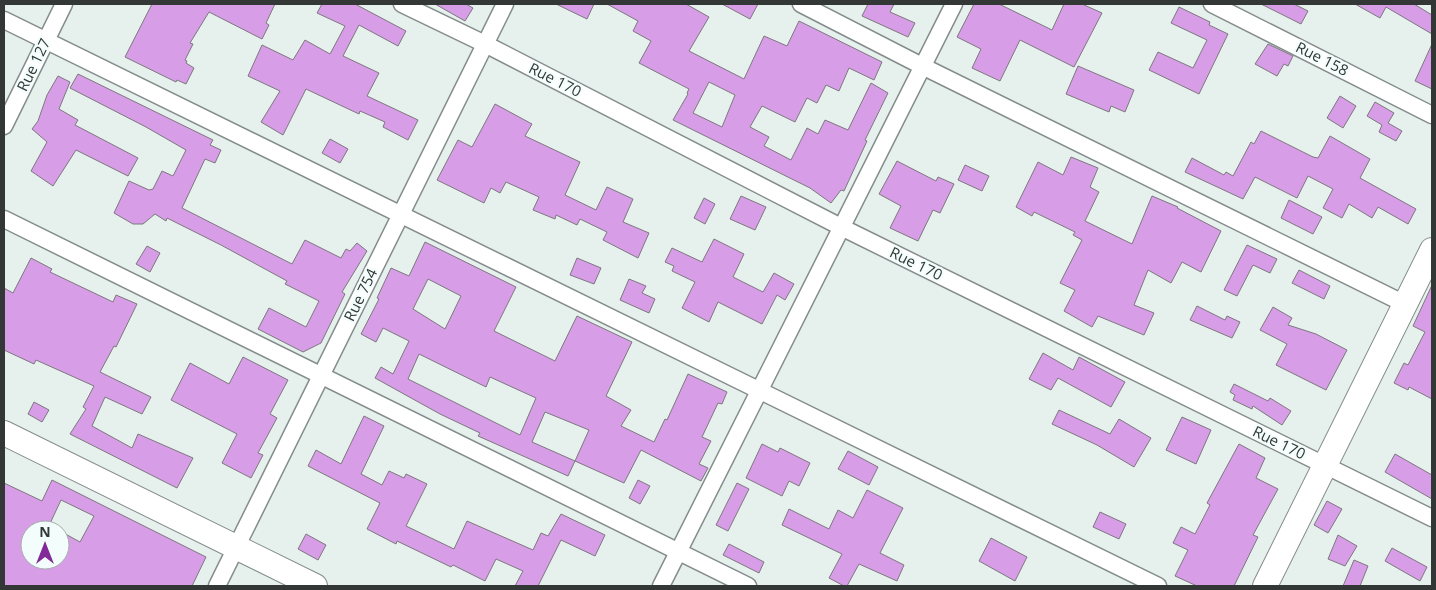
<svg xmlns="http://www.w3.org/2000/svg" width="1436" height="590" font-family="'Open Sans',sans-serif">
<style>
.building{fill:#d79de7;stroke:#7d787e;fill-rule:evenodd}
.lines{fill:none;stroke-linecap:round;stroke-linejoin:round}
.street-casing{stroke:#848d8b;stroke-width:19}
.secondary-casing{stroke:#848d8b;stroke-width:26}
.street{stroke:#fff;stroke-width:16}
.secondary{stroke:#fff;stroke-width:24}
.labels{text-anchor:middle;stroke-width:4.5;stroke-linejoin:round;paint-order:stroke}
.street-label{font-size:15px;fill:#333736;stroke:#f3fdfb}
</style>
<rect width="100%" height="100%" fill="#e6f0ed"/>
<g class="building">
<polygon points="152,4 275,4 266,23 269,25 262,39 209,12 190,43 193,44 185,60 187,61 186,63 194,68 186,84 177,80 176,82 125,57"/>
<polygon points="322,4 355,4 406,31 398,46 359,25 343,56 379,73 367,96 418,120 408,140 383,127 385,122 360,111 359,114 306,89 283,135 261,122 280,91 248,76 262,45 293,60 305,40 330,54 345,26 317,13"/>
<polygon points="435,4 466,4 473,8 465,21"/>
<polygon points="556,4 594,4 587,19"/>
<path d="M607 4H686L709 17 689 51 744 79 764 36 787 46 799 21 882 62 874 80 849 68 839 91 826 85 817 103 807 98 795 122 762 106 750 127 769 137 764 146 791 160 807 128 818 134 825 120 848 130 871 83 888 93 865 140 867 141 844 191 841 190 831 203 810 188 673 120 688 94 687 93 689 89 639 63 651 41 633 31 638 21ZM709 82 735 95 722 127 693 113Z"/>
<polygon points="722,4 758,4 750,19"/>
<polygon points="868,4 894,4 890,12 915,23 908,37 862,16"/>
<polygon points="974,4 999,4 1052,30 1064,4 1082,4 1102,13 1074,67 1020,40 1000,81 972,68 981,49 957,37"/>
<polygon points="1261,4 1294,4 1308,11 1301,24"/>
<polygon points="1355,4 1414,4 1432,15 1432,34 1386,7 1380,18"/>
<polygon points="1179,7 1210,22 1209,25 1228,34 1199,94 1149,70 1158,52 1193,68 1207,40 1171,23"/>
<polygon points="1268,44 1293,56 1288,66 1284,64 1277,76 1255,64"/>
<polygon points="1432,44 1432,89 1415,81"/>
<polygon points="1078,66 1134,90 1125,112 1111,106 1109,112 1066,94"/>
<polygon points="78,74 213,140 210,145 221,150 215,163 205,159 182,208 292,264 305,240 341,258 346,249 350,251 357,243 367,251 342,292 345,294 321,343 303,352 258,329 269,308 306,327 319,301 285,284 287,281 221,245 167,218 166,221 155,214 143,224 133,224 114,213 129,181 149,190 153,189 162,171 173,176 186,150 146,127 70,88"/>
<polygon points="58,76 70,82 59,109 78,120 75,125 138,158 128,176 76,150 53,186 31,171 47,142 32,129 38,121 47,95"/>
<polygon points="1340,96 1356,106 1343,128 1327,118"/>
<polygon points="1375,102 1394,113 1388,123 1402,131 1396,141 1379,132 1382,125 1367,116"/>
<polygon points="495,104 532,124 525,136 580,162 565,195 596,210 607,187 633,199 623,222 649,233 638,258 603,240 607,232 580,219 577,225 556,215 555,219 533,210 539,197 506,182 500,193 491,188 484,203 437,180 458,140 472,147"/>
<polygon points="1261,131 1313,157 1318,158 1330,136 1370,159 1360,178 1416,209 1408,224 1378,207 1372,218 1349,204 1342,218 1323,208 1333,189 1308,176 1297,198 1255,177 1243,199 1185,172 1192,158 1224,175 1226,172 1233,176 1251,142 1254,144"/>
<polygon points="330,139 348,149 340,163 322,153"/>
<polygon points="1071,157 1098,168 1090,187 1099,192 1085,221 1132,244 1152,196 1178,207 1177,208 1221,231 1201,272 1182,262 1171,283 1148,270 1134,305 1154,313 1144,335 1098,316 1092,327 1064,311 1075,290 1060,283 1082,240 1073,235 1075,232 1034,212 1032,216 1016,207 1038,162 1063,175"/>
<polygon points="897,161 936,181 938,177 954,184 940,213 933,210 918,241 890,228 901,206 879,194"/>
<polygon points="965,165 989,176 982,191 958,180"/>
<polygon points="741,196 766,207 755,230 730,219"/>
<polygon points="704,198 715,204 705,224 694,218"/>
<polygon points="1289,200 1322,217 1313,234 1281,218"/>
<polygon points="714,239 744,254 733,277 763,292 774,273 794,284 785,300 777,295 762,324 718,302 709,322 682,308 695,282 672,271 674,266 665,262 672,248 702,262"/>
<path d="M425 242 516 287 494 331 555 361 577 316 632 342 606 396 631 410 621 426 654 442 665 419 667 420 688 374 727 392 722 404 718 403 702 437 711 441 699 464 708 468 701 481 641 450 624 483 575 461 568 476 478 436 480 433 440 414 375 378 381 367 393 374 409 341 383 328 376 342 361 334 379 299 377 298 391 268 409 276ZM428 279 461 296 445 329 413 309ZM419 354 486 387 490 377 536 398 520 435 408 379ZM545 412 589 430 575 461 532 442Z"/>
<polygon points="1247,245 1277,259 1270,273 1253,265 1237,296 1224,290"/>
<polygon points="147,246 160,253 150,272 136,264"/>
<polygon points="31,258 52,269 50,272 113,302 116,295 137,304 116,347 114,346 100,372 151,397 142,414 105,397 92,426 132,448 138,434 193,458 177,488 70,434 86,409 83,407 94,386 36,360 34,364 4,350 4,288 13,293"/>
<polygon points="577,258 601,268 594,284 570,275"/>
<polygon points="1299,270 1330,286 1324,299 1292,283"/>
<polygon points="629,279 646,286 642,293 655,299 649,313 620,300"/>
<polygon points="1432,285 1432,399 1409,387 1408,390 1394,383 1404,363 1408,365 1425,332 1413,326"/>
<polygon points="1197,306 1225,320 1227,316 1240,322 1232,338 1190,320"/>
<polygon points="1273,307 1292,318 1288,325 1316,334 1347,350 1326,390 1276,365 1287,344 1260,330"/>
<polygon points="1043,353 1073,370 1079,357 1125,382 1111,407 1058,378 1051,390 1029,379"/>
<polygon points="243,357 288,380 270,414 277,418 258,453 263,455 251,478 222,463 237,434 171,400 190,363 229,384"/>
<polygon points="1234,384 1268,401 1270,398 1291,411 1282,425 1253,406 1252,409 1233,400 1235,395 1230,392"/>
<polygon points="34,402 49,410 42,422 28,414"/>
<polygon points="1059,410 1110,434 1119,419 1151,438 1134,467 1097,445 1052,424"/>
<polygon points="364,416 384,426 361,474 382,485 389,471 404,478 406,474 427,484 406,526 454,549 467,521 533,550 541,533 548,536 561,514 605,535 595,556 561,540 538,586 515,586 523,571 496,559 485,581 453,565 451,567 397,541 396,544 367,529 380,503 308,466 316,450 341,464"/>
<polygon points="1182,417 1211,430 1196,464 1166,450"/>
<polygon points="762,444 778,452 780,448 810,463 799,486 789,481 782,496 746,478"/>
<polygon points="1239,444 1265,458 1256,478 1278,489 1253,535 1258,537 1234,586 1197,586 1175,576 1188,550 1173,543 1181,527 1195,534 1210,505 1207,503"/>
<polygon points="848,451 878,467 869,485 838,469"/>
<polygon points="1395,454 1432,475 1432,499 1385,472"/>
<path d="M52 480 206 557 192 586H4V483L42 501ZM61 500 94 516 80 542 60 531V560H30V530H47Z"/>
<polygon points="638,480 650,486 640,504 629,498"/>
<polygon points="737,483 749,489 728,531 716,525"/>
<polygon points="867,490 903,508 880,553 904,565 897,581 859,564 847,586 844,586 829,578 842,554 782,525 789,509 829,529 838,510 853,518"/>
<polygon points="1327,501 1342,509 1328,533 1314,525"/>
<polygon points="1100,512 1126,524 1119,539 1093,527"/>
<polygon points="306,534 326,545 318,560 298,549"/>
<polygon points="1338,535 1357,546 1345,566 1328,559"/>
<polygon points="991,538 1027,557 1015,581 979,561"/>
<polygon points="729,544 764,562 759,573 723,555"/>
<polygon points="1392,548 1427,567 1420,581 1385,561"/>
<polygon points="1354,560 1368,566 1360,586 1343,586"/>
</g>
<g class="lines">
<g class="street-casing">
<g id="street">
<polyline points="402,4 485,44 841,227 1432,518"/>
<polyline points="801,4 922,66 1405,304"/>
<polyline points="1212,4 1432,115"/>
<polyline points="4,20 1158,586"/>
<polyline points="4,126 64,4"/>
<polyline points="4,219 748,586"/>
<polyline points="217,586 505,4"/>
<polyline points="661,586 954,4"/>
</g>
</g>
<g class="secondary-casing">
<g id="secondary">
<polyline points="4,433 315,586"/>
<polyline points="1265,586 1432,250"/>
</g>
</g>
<use href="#street" class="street"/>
<use href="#secondary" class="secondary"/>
</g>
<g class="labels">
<g class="street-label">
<text transform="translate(1322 59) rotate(27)" y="5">Rue 158</text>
<text transform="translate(34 65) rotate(-64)" y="5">Rue 127</text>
<text transform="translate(555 80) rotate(27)" y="5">Rue 170</text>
<text transform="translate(916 264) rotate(26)" y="5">Rue 170</text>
<text transform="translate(361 295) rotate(-64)" y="5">Rue 754</text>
<text transform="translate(1279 443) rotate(26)" y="5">Rue 170</text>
</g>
</g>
<rect width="1436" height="590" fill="none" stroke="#333736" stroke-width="10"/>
<g transform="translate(45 545)"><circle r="24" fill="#f3fdfb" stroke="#a6aeac"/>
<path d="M0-4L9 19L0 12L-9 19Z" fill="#822a97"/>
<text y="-8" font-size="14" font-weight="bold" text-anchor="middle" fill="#333736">N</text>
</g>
</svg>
